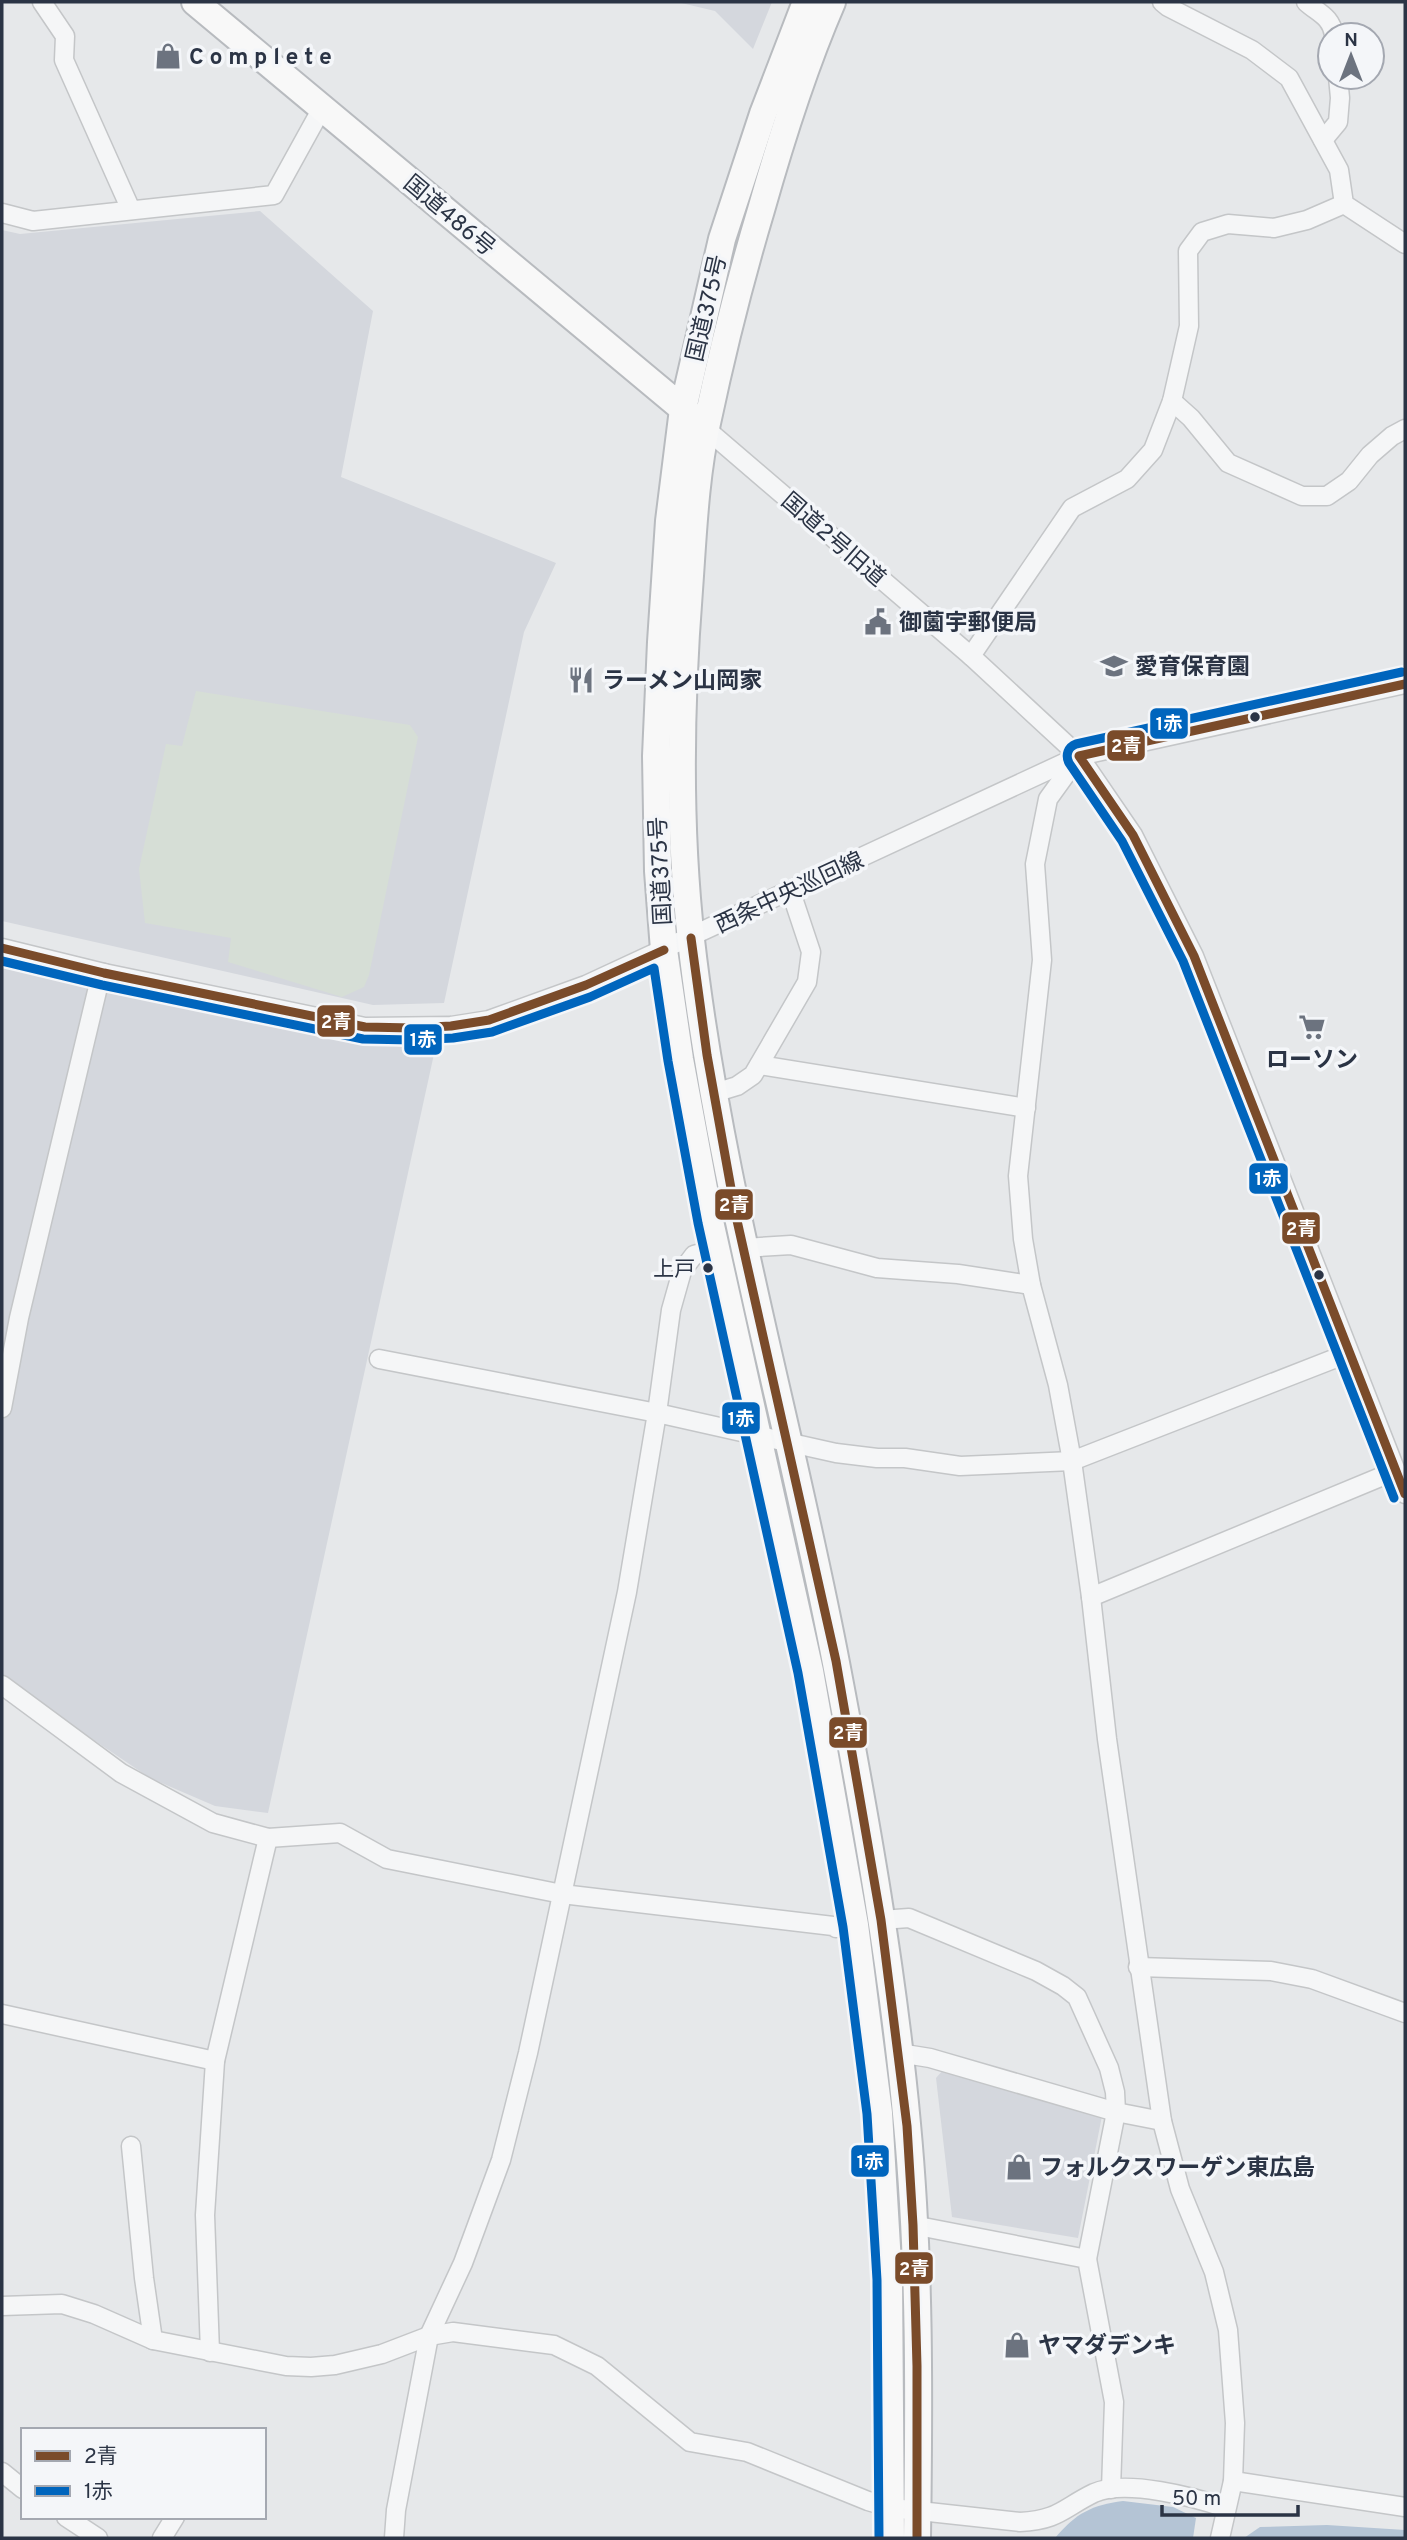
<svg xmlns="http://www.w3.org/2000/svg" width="1407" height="2540" font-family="Overpass,'Noto Sans JP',sans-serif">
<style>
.built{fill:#d4d7dd}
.green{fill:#d6ded6}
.water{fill:#b4c4d5}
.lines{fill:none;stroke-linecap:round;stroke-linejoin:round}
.minor-casing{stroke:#c4c6c8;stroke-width:21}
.highway-casing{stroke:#b8bbbf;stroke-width:30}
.minor{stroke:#f5f6f7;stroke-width:18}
.highway{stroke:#f8f8f8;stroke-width:26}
.bus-1-casing{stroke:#f4f6f9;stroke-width:14}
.bus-2-casing{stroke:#f4f6f9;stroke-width:14}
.bus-1{stroke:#7a4b2a;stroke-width:9}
.bus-2{stroke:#0065bd;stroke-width:9}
.bus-dot{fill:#2b3445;stroke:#f4f6f9;stroke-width:2.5}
.labels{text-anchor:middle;stroke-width:7;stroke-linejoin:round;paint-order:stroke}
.bus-label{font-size:21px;fill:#2b3445;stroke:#f4f6f9;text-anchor:end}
.poi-label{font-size:23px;font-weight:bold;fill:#2b3445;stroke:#f4f6f9;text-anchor:start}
.street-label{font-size:23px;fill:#2b3445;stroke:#f4f6f9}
.line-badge{stroke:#f4f6f9;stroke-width:2.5}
.badge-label{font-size:19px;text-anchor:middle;font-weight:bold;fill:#fff}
</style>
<rect width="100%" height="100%" fill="#e6e8ea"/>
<g class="built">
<polygon points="677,2 772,2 753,49 715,11"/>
<polygon points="260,211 373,311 341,477 556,563 524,632 444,1003 373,1005 2,921 2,230 20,234"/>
<polygon points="2,961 434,1054 268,1813 215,1806 150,1778 2,1678"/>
<polygon points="943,2070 1102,2116 1078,2238 952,2217 936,2078"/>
</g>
<polygon class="green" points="196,691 410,725 418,737 369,975 364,987 342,997 228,962 231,938 145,923 139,869 166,744 182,746"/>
<g class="water">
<path d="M1123 2501 1173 2507 1196 2518 1193 2538H1055C1076 2513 1092 2505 1123 2501Z"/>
<polygon points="1327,2525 1405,2530 1405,2538 1244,2538 1260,2527"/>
</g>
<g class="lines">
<g class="minor-casing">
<g id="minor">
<polyline points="42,2 65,36 64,60 131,210"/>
<polyline points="1162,2 1168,7 1252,50 1289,78 1339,170 1344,204 1405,244"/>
<path d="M1306 2C1318 13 1331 16 1334 35"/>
<polyline points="1323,140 1338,122 1340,98 1338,77"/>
<polyline points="2,213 33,221 274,195 322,108"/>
<polyline points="1172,401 1191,418 1228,463 1302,496 1327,496 1349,481 1370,455 1392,436 1405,429"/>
<polyline points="705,428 971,656 1079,756 1133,835 1194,956 1405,1494"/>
<polyline points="971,656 1072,508 1127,479 1153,450 1172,401 1189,326 1188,251 1202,232 1228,224 1274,228 1307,220 1344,204"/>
<polyline points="1079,756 1048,799 1035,864 1042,960 1018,1176 1023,1239 1031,1285 1058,1385 1072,1461 1091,1597 1107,1739 1162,2121 1180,2189 1214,2272 1228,2330 1235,2423 1233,2481 1220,2538"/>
<polyline points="2,948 104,973 365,1027 451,1026 489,1020 586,985 1079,756 1405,684"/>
<polyline points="759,1065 1026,1108"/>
<polyline points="714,1093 737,1086 753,1075 807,982 811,952 791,892"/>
<polyline points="744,1248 791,1245 877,1268 958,1274 1031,1285"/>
<polyline points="379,1359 657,1413 836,1453 877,1458 905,1458 960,1466 1072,1461 1349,1353"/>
<polyline points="2,1408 19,1318 98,987 104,973"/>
<polyline points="1091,1597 1395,1471"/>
<polyline points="2,1685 121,1773 213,1823 268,1838 340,1833 387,1859 562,1894 833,1926 836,1928 855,1925"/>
<polyline points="881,1920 909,1918 1036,1971 1063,1986 1077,1997 1109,2068 1115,2092 1116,2112 1087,2259"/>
<polyline points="1138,1967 1271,1971 1312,1979 1405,2013"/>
<polyline points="2,2014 215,2061"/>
<polyline points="899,2053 930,2058 1116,2112 1162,2121"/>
<polyline points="131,2146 144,2278 153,2340"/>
<polyline points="913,2225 1087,2259 1114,2402 1111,2489"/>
<path d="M2 2306 62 2304 94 2314 153 2340 286 2366 311 2367 335 2365 382 2354 429 2336 453 2332 554 2345 597 2366 690 2442 747 2452 868 2501 892 2508 1020 2522C1059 2520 1063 2508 1094 2493 1126 2479 1194 2497 1226 2508"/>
<polyline points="210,2352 205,2215 215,2061 268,1838"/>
<polyline points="2,2472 23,2489"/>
<polyline points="1233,2481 1405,2507"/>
<polyline points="66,2517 98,2538"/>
<polyline points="162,2538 175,2517"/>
<polyline points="394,2538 396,2510 429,2336 463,2263 501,2160 528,2053 627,1592 657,1413 671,1310 682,1271 694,1255 716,1249"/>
</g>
</g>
<g class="highway-casing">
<g id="highway">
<polyline points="195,2 694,418"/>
<polyline points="806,2 763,114 722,239 683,409 669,521 661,642 656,756 658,871 664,950 680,1059 710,1221 810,1671 855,1925 879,2113 889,2280 891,2538"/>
<path d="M832 2C803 69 781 139 761 210 740 280 722 352 707 423 695 478 693 535 689 590 680 706 678 824 691 940 719 1185 790 1422 836 1663 865 1815 893 1970 907 2124 920 2261 919 2401 917 2538"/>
</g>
</g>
<use href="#minor" class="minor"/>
<use href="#highway" class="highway"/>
<g class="bus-1-casing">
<g id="bus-1">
<polyline points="1405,684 1079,756 1133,835 1194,956 1405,1494"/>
<polyline points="691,938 707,1055 736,1216 836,1661 881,1920 907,2126 913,2225 917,2366 917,2538"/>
<polyline points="2,948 104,973 365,1027 413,1028 451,1026 489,1020 586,985 664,950"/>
</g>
</g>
<g class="bus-2-casing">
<g id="bus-2">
<polyline points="2,961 102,985 363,1039 413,1040 453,1038 492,1032 590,997 654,968 668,1061 698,1223 798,1673 843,1927 867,2114 877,2280 879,2538"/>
<path d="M1394 1498 1183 961 1122 841 1069 763C1065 755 1068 747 1076 744L1402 672"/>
</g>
</g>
<use href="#bus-1" class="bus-1"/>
<use href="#bus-2" class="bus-2"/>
</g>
<defs>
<g id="shop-bare" transform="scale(2.1)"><path d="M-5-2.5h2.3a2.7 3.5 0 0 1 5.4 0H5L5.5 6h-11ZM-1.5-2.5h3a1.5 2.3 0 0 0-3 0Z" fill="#6c737f" stroke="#f4f6f9" stroke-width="2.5" paint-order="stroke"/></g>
<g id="civic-bare" transform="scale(2.1)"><path d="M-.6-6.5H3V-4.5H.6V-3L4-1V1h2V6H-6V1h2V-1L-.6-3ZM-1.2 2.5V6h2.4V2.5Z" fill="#6c737f" stroke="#f4f6f9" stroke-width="2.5" paint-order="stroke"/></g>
<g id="school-bare" transform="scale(2.1)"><path d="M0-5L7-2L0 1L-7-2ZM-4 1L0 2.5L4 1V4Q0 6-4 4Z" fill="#6c737f" stroke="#f4f6f9" stroke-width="2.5" paint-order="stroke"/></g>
<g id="restaurant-bare" transform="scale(2.1)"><path d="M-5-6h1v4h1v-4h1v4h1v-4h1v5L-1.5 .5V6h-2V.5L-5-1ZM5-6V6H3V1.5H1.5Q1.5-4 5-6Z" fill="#6c737f" stroke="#f4f6f9" stroke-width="2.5" paint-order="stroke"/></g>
<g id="supermarket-bare" transform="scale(2.1)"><path d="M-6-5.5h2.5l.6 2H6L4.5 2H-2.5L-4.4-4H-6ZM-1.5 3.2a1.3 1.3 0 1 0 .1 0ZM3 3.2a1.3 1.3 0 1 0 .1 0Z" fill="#6c737f" stroke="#f4f6f9" stroke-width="2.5" paint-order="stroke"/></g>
</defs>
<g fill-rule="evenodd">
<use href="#shop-bare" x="168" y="56"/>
<use href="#civic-bare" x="878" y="622"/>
<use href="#school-bare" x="1114" y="666"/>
<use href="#restaurant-bare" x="581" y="680"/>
<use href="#supermarket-bare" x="1312" y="1027"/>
<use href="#shop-bare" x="1019" y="2167"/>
<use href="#shop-bare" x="1017" y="2345"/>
</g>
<g class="bus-dot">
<circle cx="1255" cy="717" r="6"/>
<circle cx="708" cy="1268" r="6"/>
<circle cx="1319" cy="1275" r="6"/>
</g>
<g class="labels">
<g class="bus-label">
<text x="695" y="1276">上戸</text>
</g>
<g class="poi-label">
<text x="189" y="64">C o m p l e t e</text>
<text x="899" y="630">御薗宇郵便局</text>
<text x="1135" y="674">愛育保育園</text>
<text x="602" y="688">ラーメン山岡家</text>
<text x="1312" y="1067" text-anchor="middle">ローソン</text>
<text x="1040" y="2175">フォルクスワーゲン東広島</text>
<text x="1038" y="2353">ヤマダデンキ</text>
</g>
<g class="street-label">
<text transform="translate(450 215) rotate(40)" y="8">国道486号</text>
<text transform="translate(706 308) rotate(-77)" y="8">国道375号</text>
<text transform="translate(834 539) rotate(41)" y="8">国道2号旧道</text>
<text transform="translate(660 871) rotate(-93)" y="8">国道375号</text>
<text transform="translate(789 892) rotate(-25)" y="8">西条中央巡回線</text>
</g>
</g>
<g class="line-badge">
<rect x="1149" y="707" width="40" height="33" rx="7" fill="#0065bd"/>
<rect x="1106" y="729" width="40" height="33" rx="7" fill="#7a4b2a"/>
<rect x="316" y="1004" width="40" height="34" rx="7" fill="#7a4b2a"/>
<rect x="403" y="1023" width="40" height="33" rx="7" fill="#0065bd"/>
<rect x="1248" y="1162" width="41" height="33" rx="7" fill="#0065bd"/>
<rect x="714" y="1188" width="40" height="33" rx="7" fill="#7a4b2a"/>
<rect x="1281" y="1211" width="40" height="34" rx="7" fill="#7a4b2a"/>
<rect x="721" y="1401" width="40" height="34" rx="7" fill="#0065bd"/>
<rect x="828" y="1716" width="40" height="33" rx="7" fill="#7a4b2a"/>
<rect x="850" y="2144" width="40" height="34" rx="7" fill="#0065bd"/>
<rect x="894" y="2251" width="40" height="34" rx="7" fill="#7a4b2a"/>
</g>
<g class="badge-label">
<text x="1169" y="730">1赤</text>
<text x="1126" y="752">2青</text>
<text x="336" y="1028">2青</text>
<text x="423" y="1046">1赤</text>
<text x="1268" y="1185">1赤</text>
<text x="734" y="1211">2青</text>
<text x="1301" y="1235">2青</text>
<text x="741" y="1425">1赤</text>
<text x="848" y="1739">2青</text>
<text x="870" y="2168">1赤</text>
<text x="914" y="2275">2青</text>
</g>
<rect width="1407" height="2540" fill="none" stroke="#2b3445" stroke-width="7"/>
<rect x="21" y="2428" width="245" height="91" fill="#f4f6f9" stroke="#a4a8b1" stroke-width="2"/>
<rect x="35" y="2451" width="35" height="10" fill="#7a4b2a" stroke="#a4a8b1" stroke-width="2"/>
<text x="84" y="2463" font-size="21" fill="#2b3445">2青</text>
<rect x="35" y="2486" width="35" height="10" fill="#0065bd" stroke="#a4a8b1" stroke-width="2"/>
<text x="84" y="2498" font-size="21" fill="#2b3445">1赤</text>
<g transform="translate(1351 56)"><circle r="33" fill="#f4f6f9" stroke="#a4a8b1" stroke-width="2"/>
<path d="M0-5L12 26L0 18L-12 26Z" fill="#6c737f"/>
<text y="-10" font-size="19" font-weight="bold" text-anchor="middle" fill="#2b3445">N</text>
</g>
<path d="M1162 2505v10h136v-10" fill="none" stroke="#2b3445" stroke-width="3.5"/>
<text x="1172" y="2505" font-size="21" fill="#2b3445" stroke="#f4f6f9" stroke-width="5" paint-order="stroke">50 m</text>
</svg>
